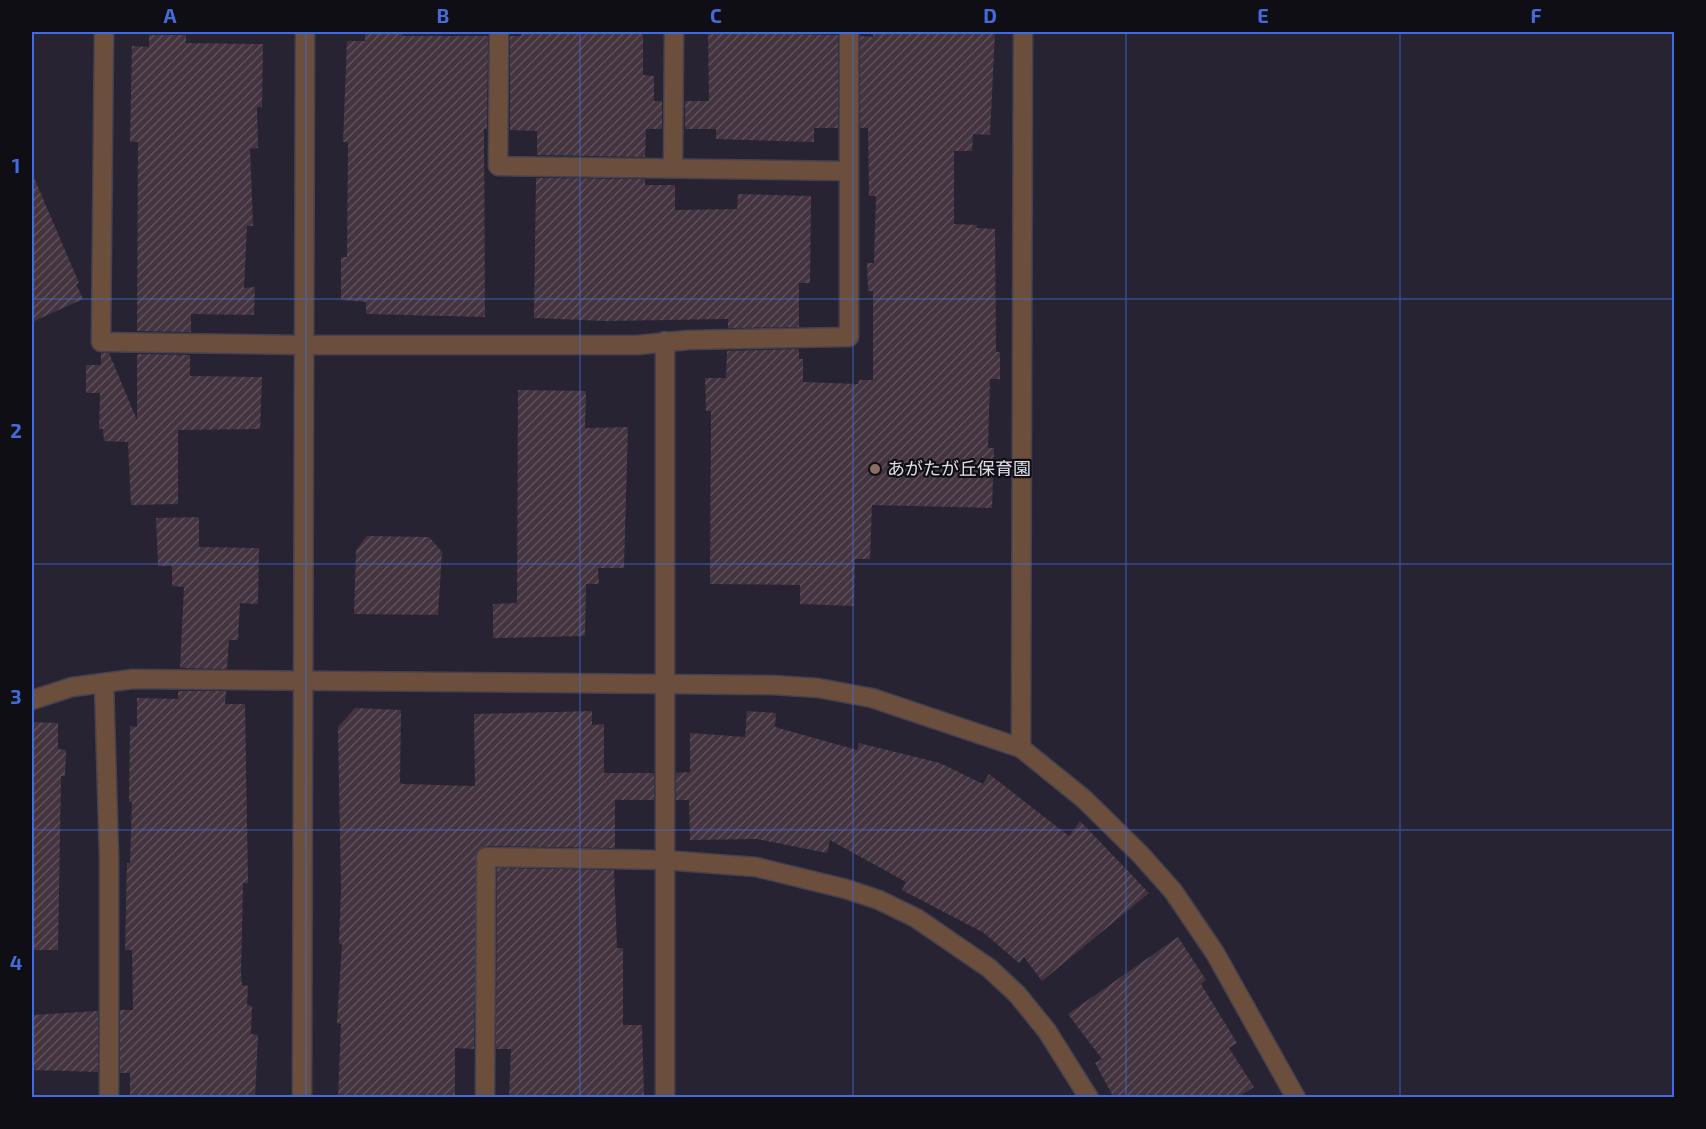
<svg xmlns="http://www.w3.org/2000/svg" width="1706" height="1129" font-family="'Exo 2','Noto Sans JP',sans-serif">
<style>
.building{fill:url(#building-hatch)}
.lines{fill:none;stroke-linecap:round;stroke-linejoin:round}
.minor-casing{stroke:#454150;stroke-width:21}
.tertiary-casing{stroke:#454150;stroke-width:21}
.minor{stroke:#6b4f3c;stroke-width:18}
.tertiary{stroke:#6b4f3c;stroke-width:18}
.grid{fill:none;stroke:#446bdb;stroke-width:1.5;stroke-opacity:0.55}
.education-dot{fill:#8d6e63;stroke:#0f0e15;stroke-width:2}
.labels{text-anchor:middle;stroke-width:4.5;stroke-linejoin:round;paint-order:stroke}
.poi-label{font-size:18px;fill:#e0dee9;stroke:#0f0e15;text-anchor:start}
.neatline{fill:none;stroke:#446bdb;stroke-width:2}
.grid-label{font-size:20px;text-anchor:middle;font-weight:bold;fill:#446bdb}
</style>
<defs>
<pattern id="building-hatch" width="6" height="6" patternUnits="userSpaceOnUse" patternTransform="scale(1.5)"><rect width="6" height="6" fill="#433440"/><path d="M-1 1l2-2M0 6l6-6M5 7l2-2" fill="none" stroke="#5e515c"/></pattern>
</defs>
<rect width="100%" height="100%" fill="#272333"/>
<g class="building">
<polygon points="365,32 403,32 402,36 488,36 487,129 484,129 485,317 366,314 366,302 341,300 341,257 347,257 348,142 343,142 347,41 365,41"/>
<polygon points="643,32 643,75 654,76 654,101 662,101 662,129 646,129 645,157 537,155 537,131 510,130 510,36 521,36 521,33"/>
<polygon points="708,32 838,35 838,128 814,128 814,142 716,139 716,129 685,129 685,101 709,101"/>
<polygon points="873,32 995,32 990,135 973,134 972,151 954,151 954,224 977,225 976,228 995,229 996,352 1000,352 1000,379 990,379 988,448 994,448 992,508 872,505 870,559 855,559 854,606 800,604 800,585 710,584 711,411 706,411 705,378 726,378 727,351 799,349 799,359 803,359 803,382 858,384 859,380 873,380 873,291 868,291 867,263 874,263 876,196 869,196 868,128 860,128 860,36 873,37"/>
<polygon points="149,35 186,35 186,43 263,44 262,107 257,107 258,148 250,149 253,226 247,226 244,288 255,287 254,315 191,314 191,332 137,331 138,142 130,142 132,46 149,47"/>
<polygon points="32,173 79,283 76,284 83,299 32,322"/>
<polygon points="536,178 645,179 645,185 675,185 675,210 737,209 738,194 811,196 810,283 799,283 799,327 728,328 728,319 605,321 534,318"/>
<polygon points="101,353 109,353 137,420 137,354 190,355 190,376 262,377 260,429 178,430 178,504 131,505 128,442 104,441 103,429 99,429 100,393 86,393 86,365 101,365"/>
<polygon points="518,390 586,391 585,428 628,427 624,568 598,568 599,584 586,584 585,636 493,638 493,604 517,603"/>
<polygon points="199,517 199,547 259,548 258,604 240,603 238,640 229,640 227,669 180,668 184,587 172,586 172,566 158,566 156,518"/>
<polygon points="367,536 429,537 442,552 438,615 354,614 356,550"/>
<polygon points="178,691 226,691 225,704 245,704 248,883 243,883 241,973 242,985 248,986 247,1005 252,1006 251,1034 258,1035 255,1098 130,1098 130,1073 120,1073 120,1010 133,1010 132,950 125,950 127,863 130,863 132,802 129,802 130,726 137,727 137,698 178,699"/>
<polygon points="355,708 401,710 400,783 403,784 475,786 474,714 592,711 592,725 604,724 604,773 654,773 654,800 615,800 615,848 486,846 477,851 474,1049 455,1048 455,1098 338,1098 341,1024 337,1023 342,944 339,944 341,890 338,727"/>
<polygon points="747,711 776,713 775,727 857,750 859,743 940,763 983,784 989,774 1069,836 1080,821 1149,893 1042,981 1024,957 1019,963 984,933 902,890 906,882 830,840 827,853 757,839 690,840 689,800 676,800 676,773 690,772 690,733 745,737"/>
<polygon points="32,722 58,723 58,749 66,750 65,776 61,776 58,950 32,950"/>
<polygon points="497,868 614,870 617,948 623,948 623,1025 642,1025 644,1098 584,1098 549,1094 549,1098 509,1098 511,1049 496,1049"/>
<polygon points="1178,937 1206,980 1201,984 1237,1043 1229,1048 1254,1087 1237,1098 1114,1098 1095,1063 1102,1059 1068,1014"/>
<polygon points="98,1011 98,1072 32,1070 32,1015"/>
</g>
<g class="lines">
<g class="minor-casing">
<g id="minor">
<polyline points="104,32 101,342 302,345 638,345 688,340 849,337 849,32"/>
<polyline points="499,32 498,166 849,171"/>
<polyline points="673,168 674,32"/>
<polyline points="104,683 109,857 109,1098"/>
<polyline points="32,700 72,687 133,679 772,685 818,688 872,698 1021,748 1084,799 1140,854 1173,891 1215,953 1296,1098"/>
<polyline points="1021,748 1023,32"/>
<polyline points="485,1098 486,857 664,860 756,867 846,889 879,900 916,918 989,968 1017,994 1047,1031 1089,1098"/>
<polyline points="665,1098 665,341"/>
</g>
</g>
<g class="tertiary-casing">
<polyline id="tertiary" points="302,1098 305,32"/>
</g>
<use href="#minor" class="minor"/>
<use href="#tertiary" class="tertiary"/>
</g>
<path class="grid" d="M306 32V1098M580 32V1098M853 32V1098M1126 32V1098M1400 32V1098M32 299H1674M32 564H1674M32 830H1674"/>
<circle class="education-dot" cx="875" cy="469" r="6"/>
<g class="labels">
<g class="poi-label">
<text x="887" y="475">あがたが丘保育園</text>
</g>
</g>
<rect width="1706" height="1129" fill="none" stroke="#0f0e15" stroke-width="66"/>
<rect x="33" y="33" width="1640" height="1063" class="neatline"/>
<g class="grid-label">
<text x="170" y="23">A</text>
<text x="443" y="23">B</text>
<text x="716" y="23">C</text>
<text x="990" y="23">D</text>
<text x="1263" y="23">E</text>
<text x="1536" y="23">F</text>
<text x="16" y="173">1</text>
<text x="16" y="438">2</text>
<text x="16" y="704">3</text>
<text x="16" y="970">4</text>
</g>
</svg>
